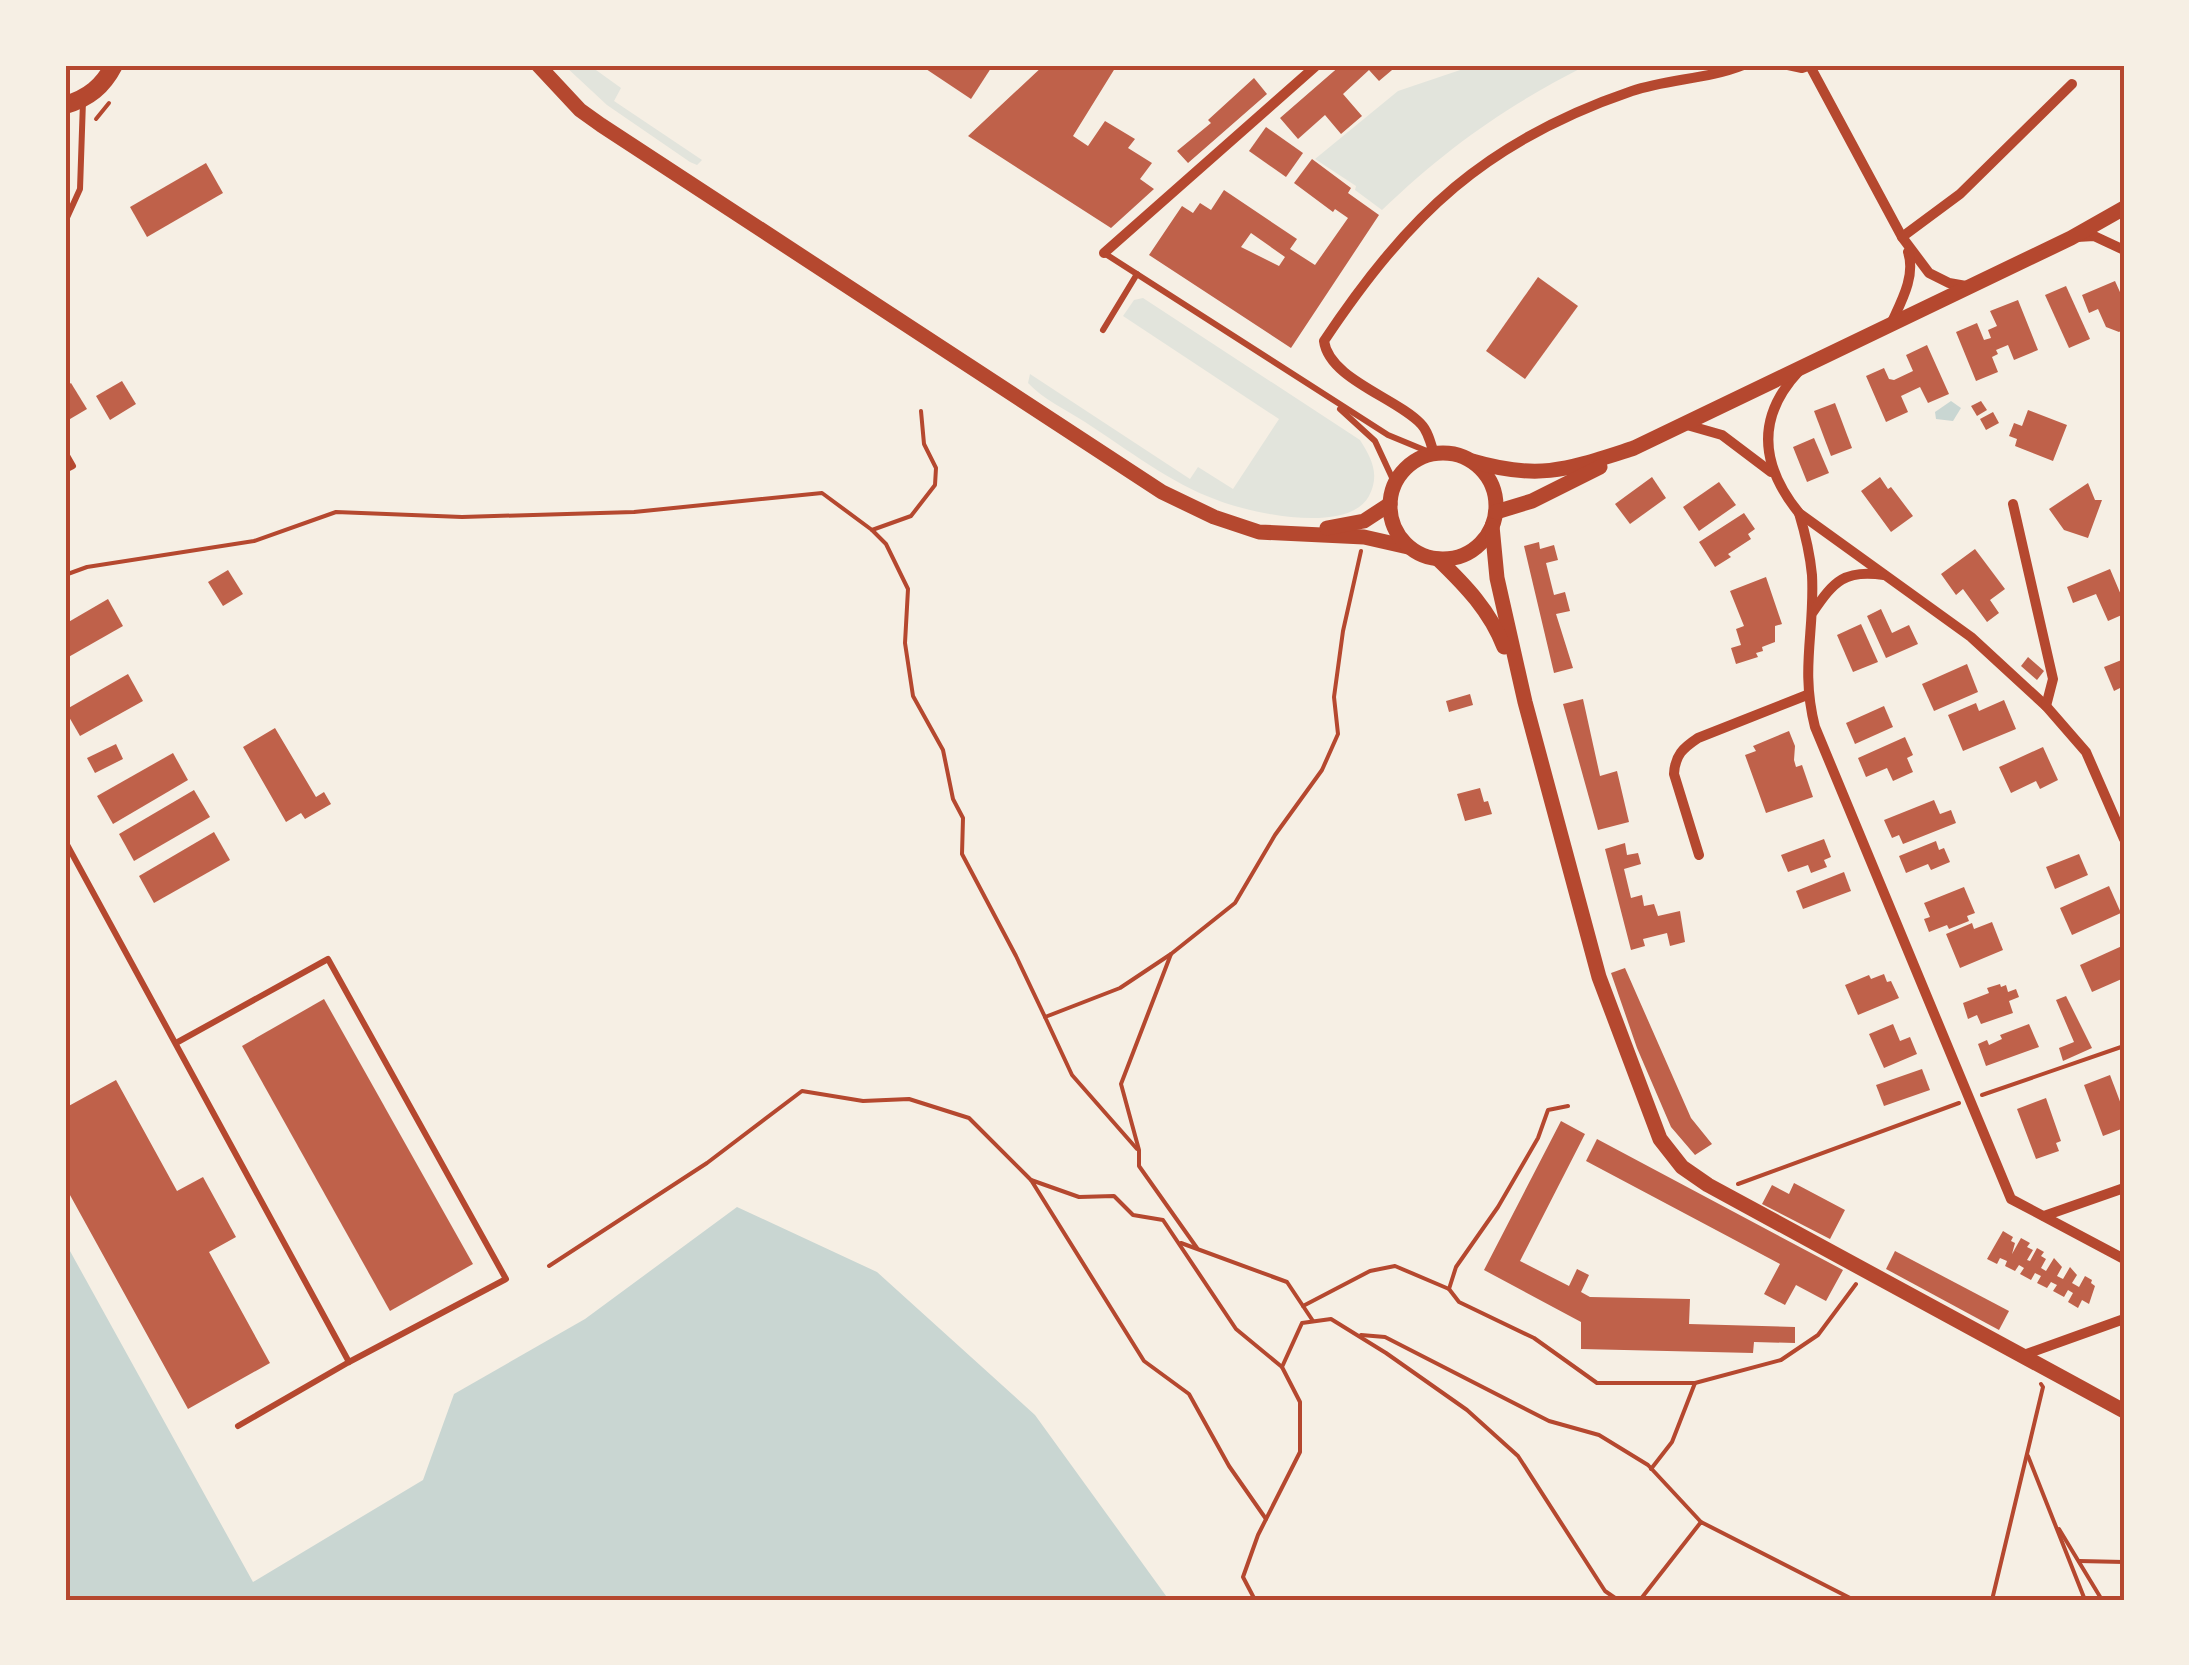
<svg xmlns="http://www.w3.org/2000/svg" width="2189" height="1665" font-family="'PT Serif',serif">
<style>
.green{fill:#e2e4dc}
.water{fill:#c9d6d2}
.building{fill:#bf614a;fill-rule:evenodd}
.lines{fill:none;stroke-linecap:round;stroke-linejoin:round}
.path{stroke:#b5482f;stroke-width:4}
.service{stroke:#b5482f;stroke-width:6}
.minor{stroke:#b5482f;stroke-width:10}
.tertiary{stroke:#b5482f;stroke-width:15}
.secondary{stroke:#b5482f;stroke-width:18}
.neatline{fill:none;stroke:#b5482f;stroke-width:4}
</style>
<rect width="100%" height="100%" fill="#f6efe4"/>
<g class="green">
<polygon points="564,65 589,65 621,88 614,101 702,160 697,165 690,162 607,105"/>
<path d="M1475 65H1587C1505 107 1449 146 1382 210L1355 190 1356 186 1315 159 1398 91Z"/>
<path d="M1143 298 1360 440C1372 459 1380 475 1369 496 1348 535 1250 513 1217 500 1170 483 1127 449 1085 422 1066 410 1043 399 1028 383L1030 374 1190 479 1198 467 1233 489 1279 419 1123 316 1134 300Z"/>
</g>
<g class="water">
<polygon points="1951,401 1961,408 1953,421 1936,419 1935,412"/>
<polygon points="737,1207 877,1272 1035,1415 1169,1600 65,1600 65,1242 253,1582 423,1480 454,1394 585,1319"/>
</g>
<g class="building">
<polygon points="920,65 993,65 971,99"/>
<polygon points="1044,65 1117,65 1073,136 1088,146 1105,121 1135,139 1128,148 1152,163 1140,179 1154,189 1111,228 968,136"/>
<polygon points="1341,65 1398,65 1379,81 1369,70 1343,94 1362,116 1341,134 1325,115 1298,139 1280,118"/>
<polygon points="1254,78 1267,94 1188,163 1177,151 1211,123 1208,120"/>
<polygon points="1266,127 1303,153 1286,177 1249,151"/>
<path d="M1312 159 1351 188 1348 193 1379 215 1291 348 1149 255 1182 206 1193 213 1200 203 1211 210 1224 190 1297 239 1290 249 1315 265 1348 218 1335 209 1333 212 1294 183ZM1251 233 1285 257 1279 266 1241 247Z"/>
<polygon points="206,163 223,193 147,237 130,207"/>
<polygon points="1538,277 1578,306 1525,379 1486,351"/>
<polygon points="2115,281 2124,301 2124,329 2119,332 2106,327 2098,309 2089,313 2082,295"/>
<polygon points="2066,286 2090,339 2069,348 2045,295"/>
<polygon points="2018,300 2038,350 2014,360 2008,345 1996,350 1998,354 1992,357 1998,372 1976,381 1956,332 1977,323 1984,340 1991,338 1988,330 1997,326 1990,311"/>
<polygon points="1927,345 1949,394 1928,403 1920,387 1901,396 1908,412 1886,422 1866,376 1884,368 1889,379 1894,380 1913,371 1906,355"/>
<polygon points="122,381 136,404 110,420 96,396"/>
<polygon points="71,383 87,409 65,422 65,387"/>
<polygon points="1981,401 1987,410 1977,416 1971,406"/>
<polygon points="1835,403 1852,448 1831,456 1814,411"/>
<polygon points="2028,410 2067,425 2053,461 2015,446 2017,439 2009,436 2014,423 2022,426"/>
<polygon points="1993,412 1999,423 1986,430 1980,419"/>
<polygon points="1814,438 1829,473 1807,482 1793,447"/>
<polygon points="1652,477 1666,498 1630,524 1615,504"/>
<polygon points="1880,477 1888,489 1891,487 1913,516 1891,532 1861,491"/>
<polygon points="1719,482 1736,505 1699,531 1683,507"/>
<polygon points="2088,483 2095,500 2102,500 2088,538 2064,530 2049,509"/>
<polygon points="1744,513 1755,529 1748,534 1751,539 1728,554 1731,557 1715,567 1699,542"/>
<polygon points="1539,542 1540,549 1554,545 1558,560 1546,563 1554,595 1565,592 1570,611 1556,614 1573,668 1554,673 1524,546"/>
<polygon points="1975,549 2005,589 1990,600 1999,613 1987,622 1963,589 1956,595 1941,574"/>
<polygon points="2110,569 2124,602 2124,614 2108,621 2096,594 2073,603 2067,587"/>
<polygon points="228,570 243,594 223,606 208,582"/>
<polygon points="1766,577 1782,624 1775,626 1775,642 1762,647 1763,651 1756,653 1758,657 1736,664 1731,648 1741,645 1736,629 1744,626 1730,591"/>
<polygon points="108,599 123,626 65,659 65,624"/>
<polygon points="1881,609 1892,633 1909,625 1918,644 1886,658 1867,616"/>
<polygon points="1861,624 1878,662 1853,672 1837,635"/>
<polygon points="2028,657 2044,671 2037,680 2021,666"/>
<polygon points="2124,659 2124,686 2114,691 2104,667"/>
<polygon points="1967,664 1978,692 1934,711 1922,684"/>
<polygon points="128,674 143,701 80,736 65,710"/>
<polygon points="1470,694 1473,705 1449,712 1446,701"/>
<polygon points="1583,699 1600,776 1617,771 1629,822 1598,830 1563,704"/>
<polygon points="2004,700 2016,729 1963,751 1948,715 1976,703 1979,711"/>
<polygon points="1884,706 1893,727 1855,744 1846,723"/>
<polygon points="275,728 316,797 324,792 331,804 305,819 301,813 286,822 243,747"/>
<polygon points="1789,731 1795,746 1794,760 1796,767 1802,765 1813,797 1766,813 1745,755 1756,751 1753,746"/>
<polygon points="1905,737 1913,755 1907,758 1913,772 1893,781 1887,768 1866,777 1858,758"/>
<polygon points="116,744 123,759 95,773 87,758"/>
<polygon points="2043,747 2058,780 2040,789 2036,781 2011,793 1999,767"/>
<polygon points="173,753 188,780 113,824 97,796"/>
<polygon points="1480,788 1484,802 1488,801 1492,814 1465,821 1457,794"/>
<polygon points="194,790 210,817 134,861 119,834"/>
<polygon points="1934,800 1940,814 1951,810 1956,823 1903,844 1899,835 1892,838 1884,820"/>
<polygon points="214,832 230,860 154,903 139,876"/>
<polygon points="1824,839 1831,857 1824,860 1827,867 1811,873 1808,865 1788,872 1781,855"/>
<polygon points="1936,841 1939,850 1944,848 1950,862 1931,870 1928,864 1906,873 1899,856"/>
<polygon points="1625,843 1627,855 1638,853 1641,864 1624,869 1631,898 1642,895 1644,906 1654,904 1658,916 1680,911 1685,942 1670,946 1667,933 1643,939 1645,946 1631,950 1605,849"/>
<polygon points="2079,854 2088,875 2055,889 2046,867"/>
<polygon points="1844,872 1851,891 1803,909 1796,891"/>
<polygon points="2109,886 2121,913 2072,935 2060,908"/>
<polygon points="1964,887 1975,913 1967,916 1969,921 1949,929 1947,925 1929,932 1924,919 1930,917 1924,903"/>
<polygon points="1992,922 2003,950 1960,968 1946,934 1972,923 1974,929"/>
<polygon points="2122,946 2124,978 2092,992 2080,965"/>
<polygon points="1625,968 1691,1118 1712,1144 1695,1155 1671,1127 1637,1048 1611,973"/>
<polygon points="1884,974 1887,982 1891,981 1899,998 1858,1015 1845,985 1869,975 1871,979"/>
<polygon points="2000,984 2001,987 2006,985 2008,992 2016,989 2019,997 2009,1001 2013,1013 1981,1024 1977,1015 1968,1019 1963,1003 1989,993 1987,988"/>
<polygon points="2066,996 2092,1048 2063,1061 2059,1048 2074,1042 2056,1000"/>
<polygon points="324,999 473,1264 390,1311 242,1046"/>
<polygon points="1893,1024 1900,1041 1910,1037 1917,1054 1884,1068 1869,1034"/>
<polygon points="2029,1024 2039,1047 1986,1066 1978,1044 1987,1040 1989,1045 2002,1039 2000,1035"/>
<polygon points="1922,1069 1930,1090 1884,1106 1876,1085"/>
<polygon points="2110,1075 2124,1112 2124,1128 2103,1136 2084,1085"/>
<polygon points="116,1080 177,1191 203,1177 236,1237 209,1252 270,1363 188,1409 65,1186 65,1108"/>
<polygon points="2046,1098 2061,1141 2056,1143 2059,1151 2036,1159 2017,1109"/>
<polygon points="1561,1121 1585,1134 1520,1261 1569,1286 1577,1269 1589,1275 1581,1292 1590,1297 1690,1299 1689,1324 1795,1327 1795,1343 1754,1342 1753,1353 1581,1349 1581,1322 1484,1270"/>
<polygon points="1597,1139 1843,1270 1826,1301 1796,1285 1785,1305 1764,1294 1780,1264 1586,1161"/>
<polygon points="1794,1183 1845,1210 1830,1239 1762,1204 1772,1185 1789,1194"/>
<polygon points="2003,1231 2013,1237 2011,1241 2015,1243 2012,1254 2021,1238 2030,1243 2027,1247 2033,1250 2027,1260 2030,1261 2037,1248 2044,1252 2041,1256 2046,1259 2041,1268 2046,1271 2054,1258 2062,1267 2057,1276 2063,1279 2070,1267 2077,1275 2072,1283 2079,1287 2085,1276 2092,1280 2091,1283 2095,1286 2089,1304 2082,1300 2078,1308 2068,1302 2073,1293 2068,1290 2064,1297 2053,1291 2057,1285 2051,1282 2047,1288 2037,1283 2041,1276 2035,1273 2031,1280 2020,1274 2024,1268 2019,1265 2015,1271 2005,1266 2007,1261 2000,1258 1997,1264 1987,1259"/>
<polygon points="1895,1251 2009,1311 1999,1330 1886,1269"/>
</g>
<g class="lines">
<g class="path">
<polyline points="96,119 109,103"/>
<polyline points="872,530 911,516 935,485 936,468 924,444 921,411"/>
<polyline points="65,575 87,567 254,541 336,512 462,517 634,512 822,493 872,530 886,544 908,589 905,643 913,696 943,750 953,799 963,818 962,854 1016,956 1045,1017"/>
<polyline points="1982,1095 2124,1046"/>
<polyline points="1137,1149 1072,1075 1045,1017 1120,988 1171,954"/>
<polyline points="1738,1184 1959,1103"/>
<polyline points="1181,1243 1287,1282 1313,1321"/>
<polyline points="1197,1248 1139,1166 1139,1150 1121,1084 1171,954 1235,903 1275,835 1322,770 1338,734 1334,697 1343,631 1361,551"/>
<polyline points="549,1266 707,1163 802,1091 863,1101 909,1099 969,1118 1031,1180"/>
<polyline points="1449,1289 1456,1267 1498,1207 1538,1138 1548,1110 1568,1106"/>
<polyline points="1303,1306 1370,1271 1395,1266 1449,1289 1459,1302 1534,1338 1597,1383 1695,1383"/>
<polyline points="1361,1335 1385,1337 1549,1421 1599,1435 1648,1465 1701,1522"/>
<polyline points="2028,1456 2085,1600"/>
<polyline points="1651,1469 1672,1442 1695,1383 1781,1360 1818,1335 1856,1284"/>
<polyline points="1266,1519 1229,1466 1189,1394 1144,1361 1031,1180 1079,1197 1114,1196 1133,1215 1163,1220 1236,1329 1282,1367"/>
<polyline points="2059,1529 2102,1600"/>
<polyline points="2079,1561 2124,1562"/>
<polyline points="1255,1600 1243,1577 1258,1535 1300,1452 1300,1402 1282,1367 1302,1323 1331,1319 1386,1353 1467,1410 1518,1456 1605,1591 1618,1600"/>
<polyline points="1640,1600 1701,1522 1854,1600"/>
<polyline points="1992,1600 2043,1387 2041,1384"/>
</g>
<g class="service">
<polyline points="65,157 65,186"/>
<polyline points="65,222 80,189 83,101"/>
<polyline points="1104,253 1388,435 1434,454"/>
<polyline points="1103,330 1137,274"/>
<polyline points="1340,409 1375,441 1395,484"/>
<polyline points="65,452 73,466 65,470"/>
<polyline points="65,841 349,1362"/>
<polyline points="176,1043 328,959 506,1279 349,1362 238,1426"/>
</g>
<g class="minor">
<polyline points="1788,65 1802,68 1811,65"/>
<polyline points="1810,66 1902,237 1929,273 1949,283 1966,286"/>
<polyline points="1902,237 1960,194 2072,84"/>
<polyline points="2077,237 2094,236 2124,250"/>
<polyline points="1104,253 1317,65"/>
<path d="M1891 324C1901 302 1916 276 1908 252"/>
<path d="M1799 371C1755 418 1761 466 1799 513L1971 637 2046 706 2086 752 2124 839"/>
<polyline points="1687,425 1722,435 1771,472"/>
<path d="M1434 454C1431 444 1428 431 1421 424 1397 398 1329 379 1324 341 1409 214 1485 141 1632 91 1668 79 1708 79 1743 65"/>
<polyline points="2013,504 2053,679 2046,706"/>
<path d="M1799 513C1805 533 1810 554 1812 575 1815 632 1800 668 1815 727L2011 1199 2124 1259"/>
<path d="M1813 612C1834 581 1845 569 1884 575"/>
<path d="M1699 855 1674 774C1675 755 1683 748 1698 738L1807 695"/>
<polyline points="2044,1216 2124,1188"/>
<polyline points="2021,1356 2124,1319"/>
</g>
<g class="tertiary">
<polyline points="538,65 580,110 601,125 1162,492 1214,517 1259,532 1364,537 1408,547"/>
<circle cx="1443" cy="506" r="53"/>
<path d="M1472 461C1540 481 1569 469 1634 448L2071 238 2124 208"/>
<polyline points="1496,512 1532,501 1600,467"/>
<polyline points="1492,526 1497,578 1525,702 1599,977 1660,1139 1682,1167 1708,1185 2124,1411"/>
<polyline points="1327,528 1364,521 1390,504"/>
<path d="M1438 559C1466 586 1490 611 1504 647"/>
</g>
<path class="secondary" d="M65 105C89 98 103 86 114 65"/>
</g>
<rect width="2189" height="1665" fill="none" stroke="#f6efe4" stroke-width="135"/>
<rect x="68" y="68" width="2054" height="1530" class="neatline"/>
</svg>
